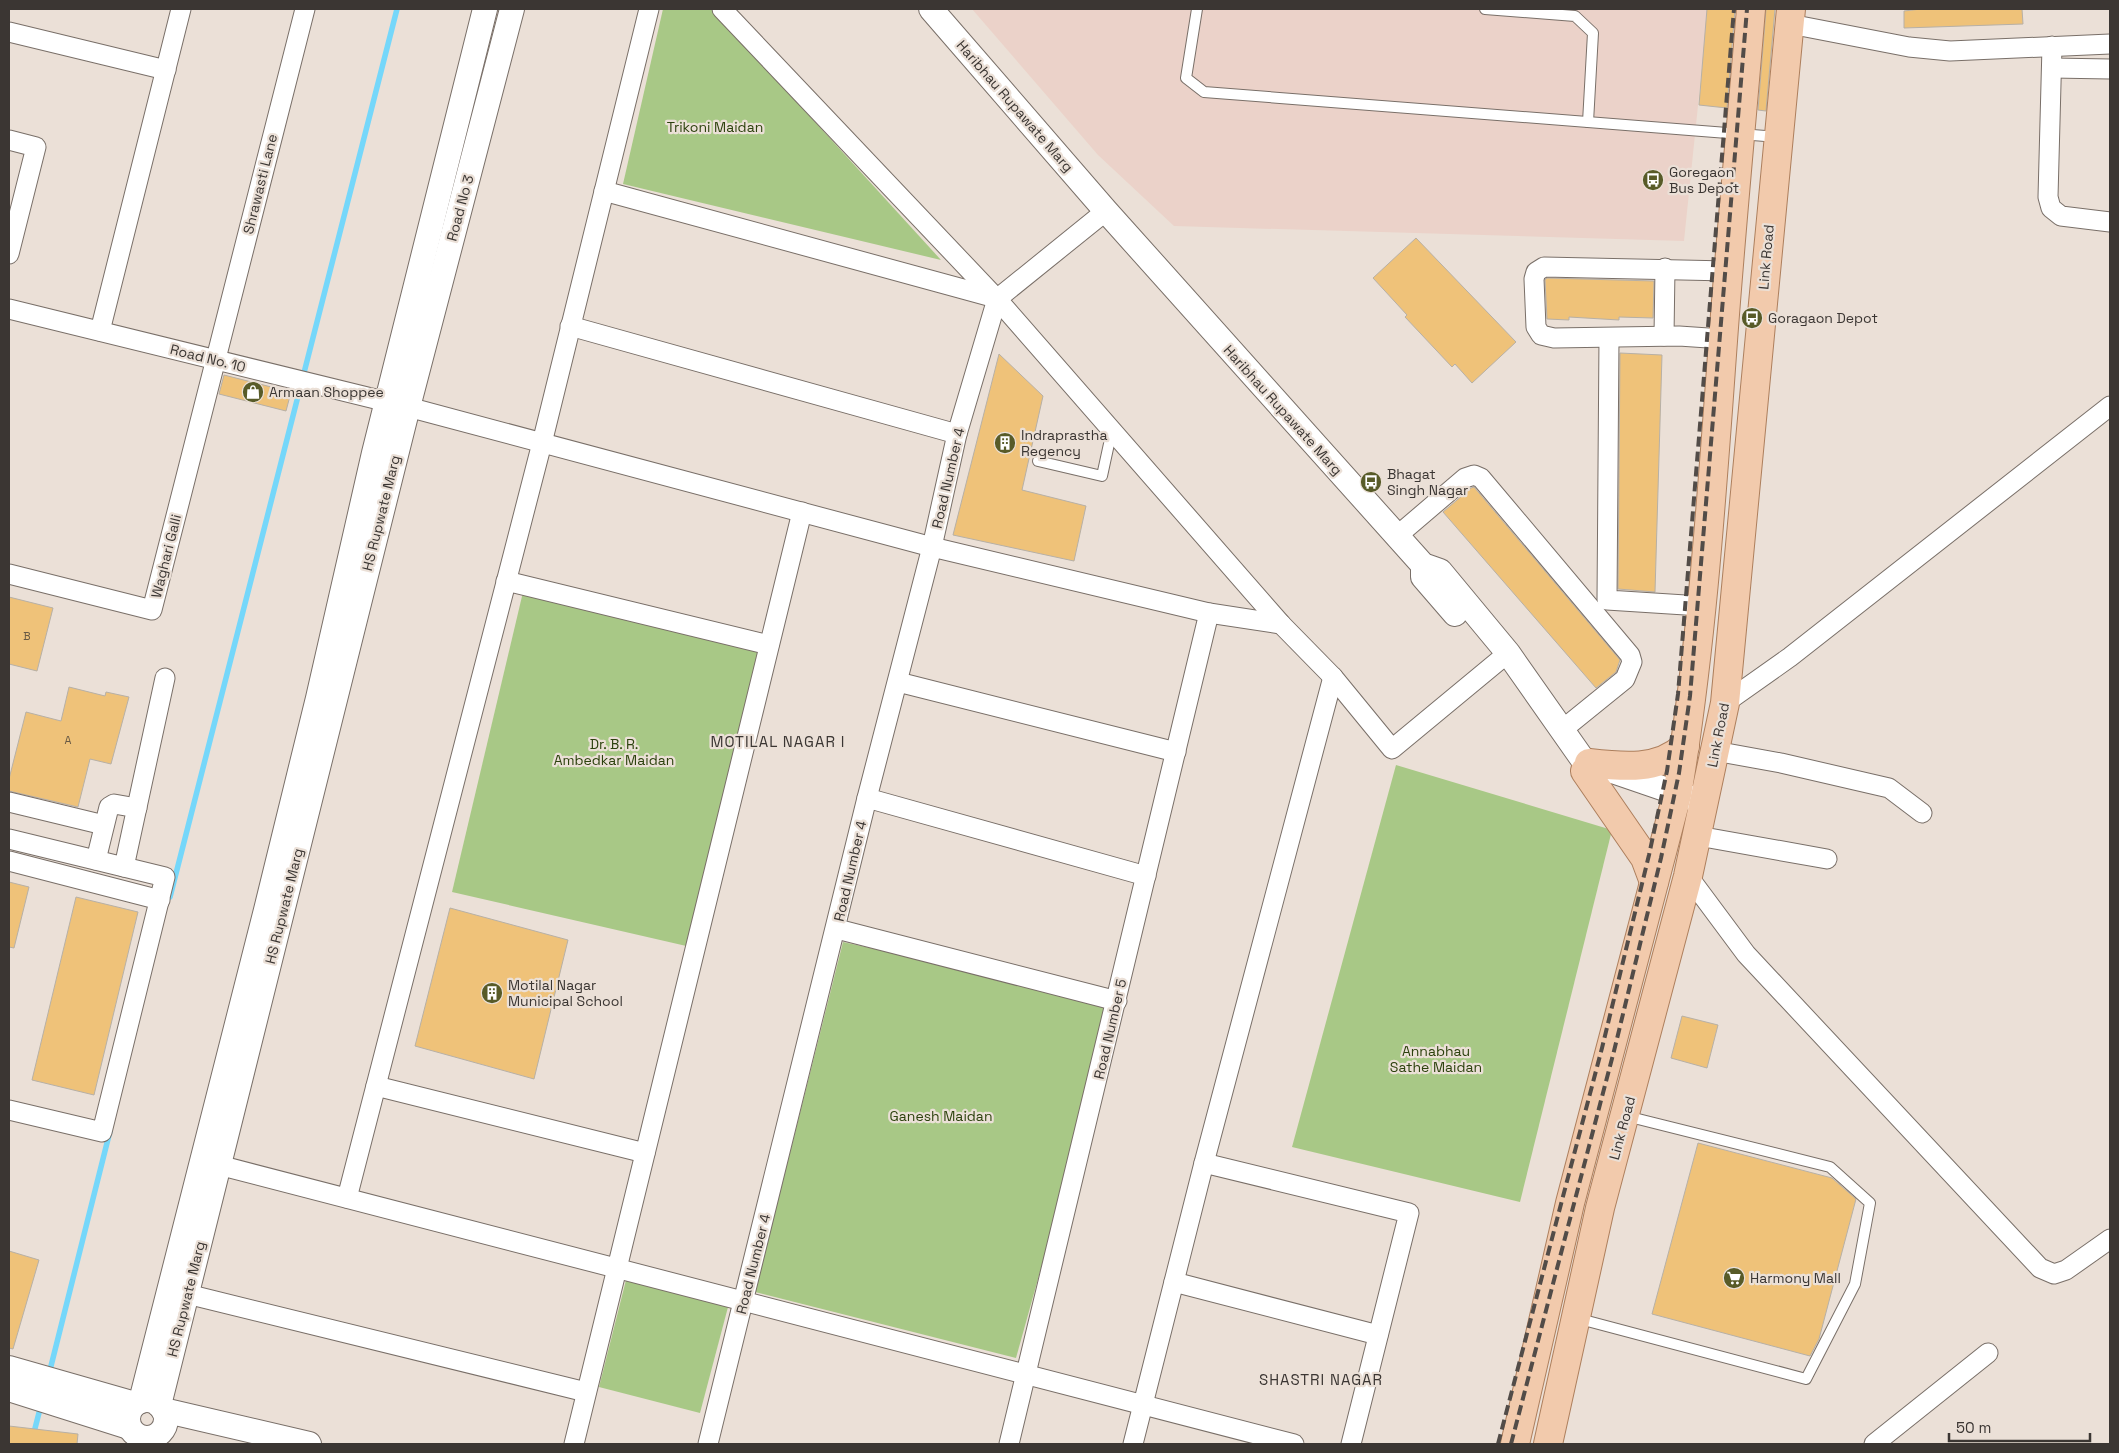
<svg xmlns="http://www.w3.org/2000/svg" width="2119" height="1453" font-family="'Space Grotesk',sans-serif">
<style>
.industrial{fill:#ebd2c9}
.green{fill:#a8c886}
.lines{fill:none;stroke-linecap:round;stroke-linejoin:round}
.stream{stroke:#75d7fa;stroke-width:5.5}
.building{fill:#efc279;stroke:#b7b0a6}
.service-casing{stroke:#796f68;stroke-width:12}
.minor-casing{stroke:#796f68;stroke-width:21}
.tertiary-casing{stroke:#796f68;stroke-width:26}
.primary-casing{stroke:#ad7f5d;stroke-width:30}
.service{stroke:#fff;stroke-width:10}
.minor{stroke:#fff;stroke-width:19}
.tertiary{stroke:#fff;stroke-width:24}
.primary{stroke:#f2caac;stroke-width:28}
.rail{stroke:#524c48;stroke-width:4;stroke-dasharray:10 5;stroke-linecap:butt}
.labels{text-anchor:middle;stroke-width:4.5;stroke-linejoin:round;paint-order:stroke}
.number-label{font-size:11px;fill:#685944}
.street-label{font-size:14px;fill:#3b3633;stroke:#ebe0d7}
.park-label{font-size:14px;fill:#2c410d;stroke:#ebe0d7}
.poi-label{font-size:14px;fill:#3b3633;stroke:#ebe0d7;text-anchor:start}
.neighbourhood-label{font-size:15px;letter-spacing:1px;fill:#3b3633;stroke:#ebe0d7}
</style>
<rect width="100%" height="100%" fill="#ebe0d7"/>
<polygon class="industrial" points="972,9 1708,9 1684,241 1174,226 1098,155"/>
<g class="green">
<polygon points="663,9 712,9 941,260 623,184"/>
<polygon points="523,592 768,651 695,948 452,892"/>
<polygon points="1396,765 1612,830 1520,1202 1292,1147"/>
<polygon points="843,942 1115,1002 1016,1358 755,1292"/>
<polygon points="626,1280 728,1307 700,1413 599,1387"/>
</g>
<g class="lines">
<g class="stream">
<polyline points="170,897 397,9"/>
<polyline points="49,1374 110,1131"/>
<polyline points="31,1444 41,1405"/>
</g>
</g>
<g class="building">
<polygon points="1707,9 1735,9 1727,108 1699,105"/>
<polygon points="1766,9 1775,9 1766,111 1758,110"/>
<polygon points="1921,9 2022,9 2023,24 1904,28 1904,11"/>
<polygon points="1416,238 1516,342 1472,383 1455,364 1452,367 1405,317 1407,315 1373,278"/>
<polygon points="1547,278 1654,281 1653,318 1619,317 1619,320 1569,317 1569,320 1547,319 1545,280"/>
<polygon points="1620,353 1662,355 1655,592 1618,589"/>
<polygon points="999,354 1043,396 1022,490 1086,506 1074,561 953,535"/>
<polygon points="224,375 291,392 286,411 219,394"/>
<polygon points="1474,487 1620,660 1616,672 1596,688 1443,512 1471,488"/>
<polygon points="9,597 53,608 37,671 9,664"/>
<polygon points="69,687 105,696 106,692 129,697 111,764 90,759 78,807 9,791 9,779 26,712 61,721"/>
<polygon points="9,882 29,887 14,948 9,947"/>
<polygon points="76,897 138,912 94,1095 32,1080"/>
<polygon points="450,908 568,940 534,1079 415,1046"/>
<polygon points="1682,1016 1718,1025 1707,1068 1671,1058"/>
<polygon points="1698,1143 1832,1178 1856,1199 1819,1339 1810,1356 1652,1314"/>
<polygon points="9,1251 39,1260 13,1349 9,1348"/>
<polygon points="9,1426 78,1434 77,1444 9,1444"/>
</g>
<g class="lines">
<g class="service-casing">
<g id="service">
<polyline points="1197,9 1186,78 1204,92 1778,137"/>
<polyline points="1485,9 1575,16 1593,33 1588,122"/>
<polyline points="1038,461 1102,476 1112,430"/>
<polyline points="1576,1318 1806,1379 1855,1284 1870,1203 1830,1167 1626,1116"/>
</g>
</g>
<g class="minor-casing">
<g id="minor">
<polyline points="722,9 997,299 1281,624 1333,677 1392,749 1508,653"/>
<polyline points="1790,24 1909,47 1950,51 2110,44"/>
<polyline points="9,32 166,70"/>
<polyline points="2052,46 2048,197 2051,208 2061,216 2110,222"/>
<polyline points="2052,68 2110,69"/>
<polyline points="9,140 36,147 9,254"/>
<polyline points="604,191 996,298"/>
<polyline points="997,299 1106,211"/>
<polyline points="9,309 408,407 932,547 1209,613 1281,624"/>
<polyline points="570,326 957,434"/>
<polyline points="100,331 181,9"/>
<polyline points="1664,336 1665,268"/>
<polyline points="1609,338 1607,600 1701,606"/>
<polyline points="1723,339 1679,336 1554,338 1541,335 1536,327 1534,279 1536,272 1544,267 1728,271"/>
<polyline points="1397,536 1465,478 1474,475 1481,478 1630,655 1632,662 1625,679 1562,730"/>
<polyline points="9,574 152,610 305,9"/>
<polyline points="506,581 769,645"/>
<polyline points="898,682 1176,752"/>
<polyline points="1725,703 1790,657 2110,406"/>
<polyline points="1715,751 1781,763 1889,788 1922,813"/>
<polyline points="867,798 1146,876"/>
<polyline points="9,802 104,825"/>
<polyline points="1698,836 1827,859"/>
<polyline points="9,839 165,877 102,1132 9,1110"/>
<polyline points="96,860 109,807 114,804 137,808"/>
<polyline points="9,861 160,900"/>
<polyline points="124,867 165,678"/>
<polyline points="1688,876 1746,954 2040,1268 2054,1274 2066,1270 2110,1239"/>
<polyline points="837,929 1117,1001"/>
<polyline points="376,1086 645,1153"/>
<polyline points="207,1162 1294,1444"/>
<polyline points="1204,1163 1409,1213 1351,1444"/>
<polyline points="347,1198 542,443 649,9"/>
<polyline points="1174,1282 1378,1335"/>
<polyline points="187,1294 586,1392"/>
<polyline points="574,1444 802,512"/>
<polyline points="708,1444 867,798 932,547 957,434 997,299"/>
<polyline points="1009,1444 1209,613"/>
<polyline points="1133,1444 1204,1163 1333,677"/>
<polyline points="1874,1444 1988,1353"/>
</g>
</g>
<g class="tertiary-casing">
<g id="tertiary">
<polyline points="931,9 1106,211 1423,565 1440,571 1508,653 1581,757 1589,763 1694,799"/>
<polyline points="1423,565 1423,577 1455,614"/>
<polyline points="9,1368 135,1404"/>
<polyline points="9,1389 129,1427"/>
<circle cx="147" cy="1419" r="19"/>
<polyline points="141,1401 266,910 318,698 374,453 485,9"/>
<polyline points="159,1405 408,407 512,9"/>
<polyline points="163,1410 309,1444"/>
</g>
</g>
<g class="primary-casing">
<g id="primary">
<path d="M1589 763C1623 767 1659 771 1685 746"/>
<polyline points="1585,771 1645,858 1654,882"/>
<path d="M1515 1444 1570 1203 1677 795C1702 645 1712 492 1723 341 1731 230 1742 119 1751 9"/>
<polyline points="1548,1444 1600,1208 1688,876 1725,703 1791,9"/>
</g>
</g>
<use href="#service" class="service"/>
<use href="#minor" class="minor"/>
<use href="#tertiary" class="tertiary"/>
<use href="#primary" class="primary"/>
<g class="rail">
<polyline points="1498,1444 1602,1048 1649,855 1667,771 1678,694 1734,9"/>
<polyline points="1511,1444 1614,1051 1661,858 1679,773 1690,696 1747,9"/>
</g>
</g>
<defs>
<g id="bus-disc" transform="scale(1.125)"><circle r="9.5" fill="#585b28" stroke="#ebe0d7"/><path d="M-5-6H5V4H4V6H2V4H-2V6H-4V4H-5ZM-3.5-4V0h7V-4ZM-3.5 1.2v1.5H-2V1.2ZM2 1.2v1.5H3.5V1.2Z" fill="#fff"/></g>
<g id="shop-disc" transform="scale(1.125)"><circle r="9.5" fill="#585b28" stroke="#ebe0d7"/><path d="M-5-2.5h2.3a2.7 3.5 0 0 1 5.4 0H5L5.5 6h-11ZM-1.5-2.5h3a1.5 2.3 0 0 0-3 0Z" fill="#fff"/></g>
<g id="building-disc" transform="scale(1.125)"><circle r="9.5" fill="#585b28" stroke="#ebe0d7"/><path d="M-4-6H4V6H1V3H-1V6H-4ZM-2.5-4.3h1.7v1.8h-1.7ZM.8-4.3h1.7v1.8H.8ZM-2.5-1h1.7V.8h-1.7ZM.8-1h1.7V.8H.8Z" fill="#fff"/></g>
<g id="supermarket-disc" transform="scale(1.125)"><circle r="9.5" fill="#585b28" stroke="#ebe0d7"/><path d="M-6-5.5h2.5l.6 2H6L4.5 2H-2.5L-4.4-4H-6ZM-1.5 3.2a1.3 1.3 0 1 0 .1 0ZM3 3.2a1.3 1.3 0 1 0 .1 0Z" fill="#fff"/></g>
</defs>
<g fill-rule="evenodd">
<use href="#bus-disc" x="1653" y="180"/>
<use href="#bus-disc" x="1752" y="318"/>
<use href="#shop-disc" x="253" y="392"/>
<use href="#building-disc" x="1005" y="443"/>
<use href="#bus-disc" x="1371" y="482"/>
<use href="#building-disc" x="492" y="993"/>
<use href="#supermarket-disc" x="1734" y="1278"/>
</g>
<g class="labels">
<g class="number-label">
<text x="27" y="640">B</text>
<text x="68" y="744">A</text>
</g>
<g class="street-label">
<text transform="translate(1015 106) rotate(49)" y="5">Haribhau Rupawate Marg</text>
<text transform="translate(260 184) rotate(-76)" y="5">Shrawasti Lane</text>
<text transform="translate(460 208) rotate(-75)" y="5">Road No 3</text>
<text transform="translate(1766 257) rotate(-85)" y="5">Link Road</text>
<text transform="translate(208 358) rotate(14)" y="5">Road No. 10</text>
<text transform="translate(1283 410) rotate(48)" y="5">Haribhau Rupawate Marg</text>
<text transform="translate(948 478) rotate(-77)" y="5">Road Number 4</text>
<text transform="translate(381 513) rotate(-76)" y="5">HS Rupwate Marg</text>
<text transform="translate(166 556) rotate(-76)" y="5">Waghari Galli</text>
<text transform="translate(1718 735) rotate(-79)" y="5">Link Road</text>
<text transform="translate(850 871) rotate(-77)" y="5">Road Number 4</text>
<text transform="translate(284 906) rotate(-76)" y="5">HS Rupwate Marg</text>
<text transform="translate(1110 1029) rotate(-77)" y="5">Road Number 5</text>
<text transform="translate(1622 1128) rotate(-75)" y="5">Link Road</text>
<text transform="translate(753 1264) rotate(-76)" y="5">Road Number 4</text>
<text transform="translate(186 1299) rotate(-76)" y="5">HS Rupwate Marg</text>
</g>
<g class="park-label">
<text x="715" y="132">Trikoni Maidan</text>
<text x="614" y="749">Dr. B. R.<tspan x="614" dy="16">Ambedkar Maidan</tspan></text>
<text x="1436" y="1056">Annabhau<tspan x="1436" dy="16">Sathe Maidan</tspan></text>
<text x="941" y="1121">Ganesh Maidan</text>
</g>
<g class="poi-label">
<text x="1669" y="177">Goregaon<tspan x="1669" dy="16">Bus Depot</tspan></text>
<text x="1768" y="323">Goragaon Depot</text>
<text x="269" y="397">Armaan Shoppee</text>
<text x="1021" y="440">Indraprastha<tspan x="1021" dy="16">Regency</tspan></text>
<text x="1387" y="479">Bhagat<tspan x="1387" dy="16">Singh Nagar</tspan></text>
<text x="508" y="990">Motilal Nagar<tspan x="508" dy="16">Municipal School</tspan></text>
<text x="1750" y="1283">Harmony Mall</text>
</g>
<g class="neighbourhood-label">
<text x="778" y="747">MOTILAL NAGAR I</text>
<text x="1321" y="1385">SHASTRI NAGAR</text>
</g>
</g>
<rect width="2119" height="1453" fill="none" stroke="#3b3633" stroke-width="20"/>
<path d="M1949 1433v8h141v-8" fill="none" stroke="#3b3633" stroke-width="2.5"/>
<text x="1956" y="1433" font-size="15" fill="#3b3633" stroke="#ebe0d7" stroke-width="4" paint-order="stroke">50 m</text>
</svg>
